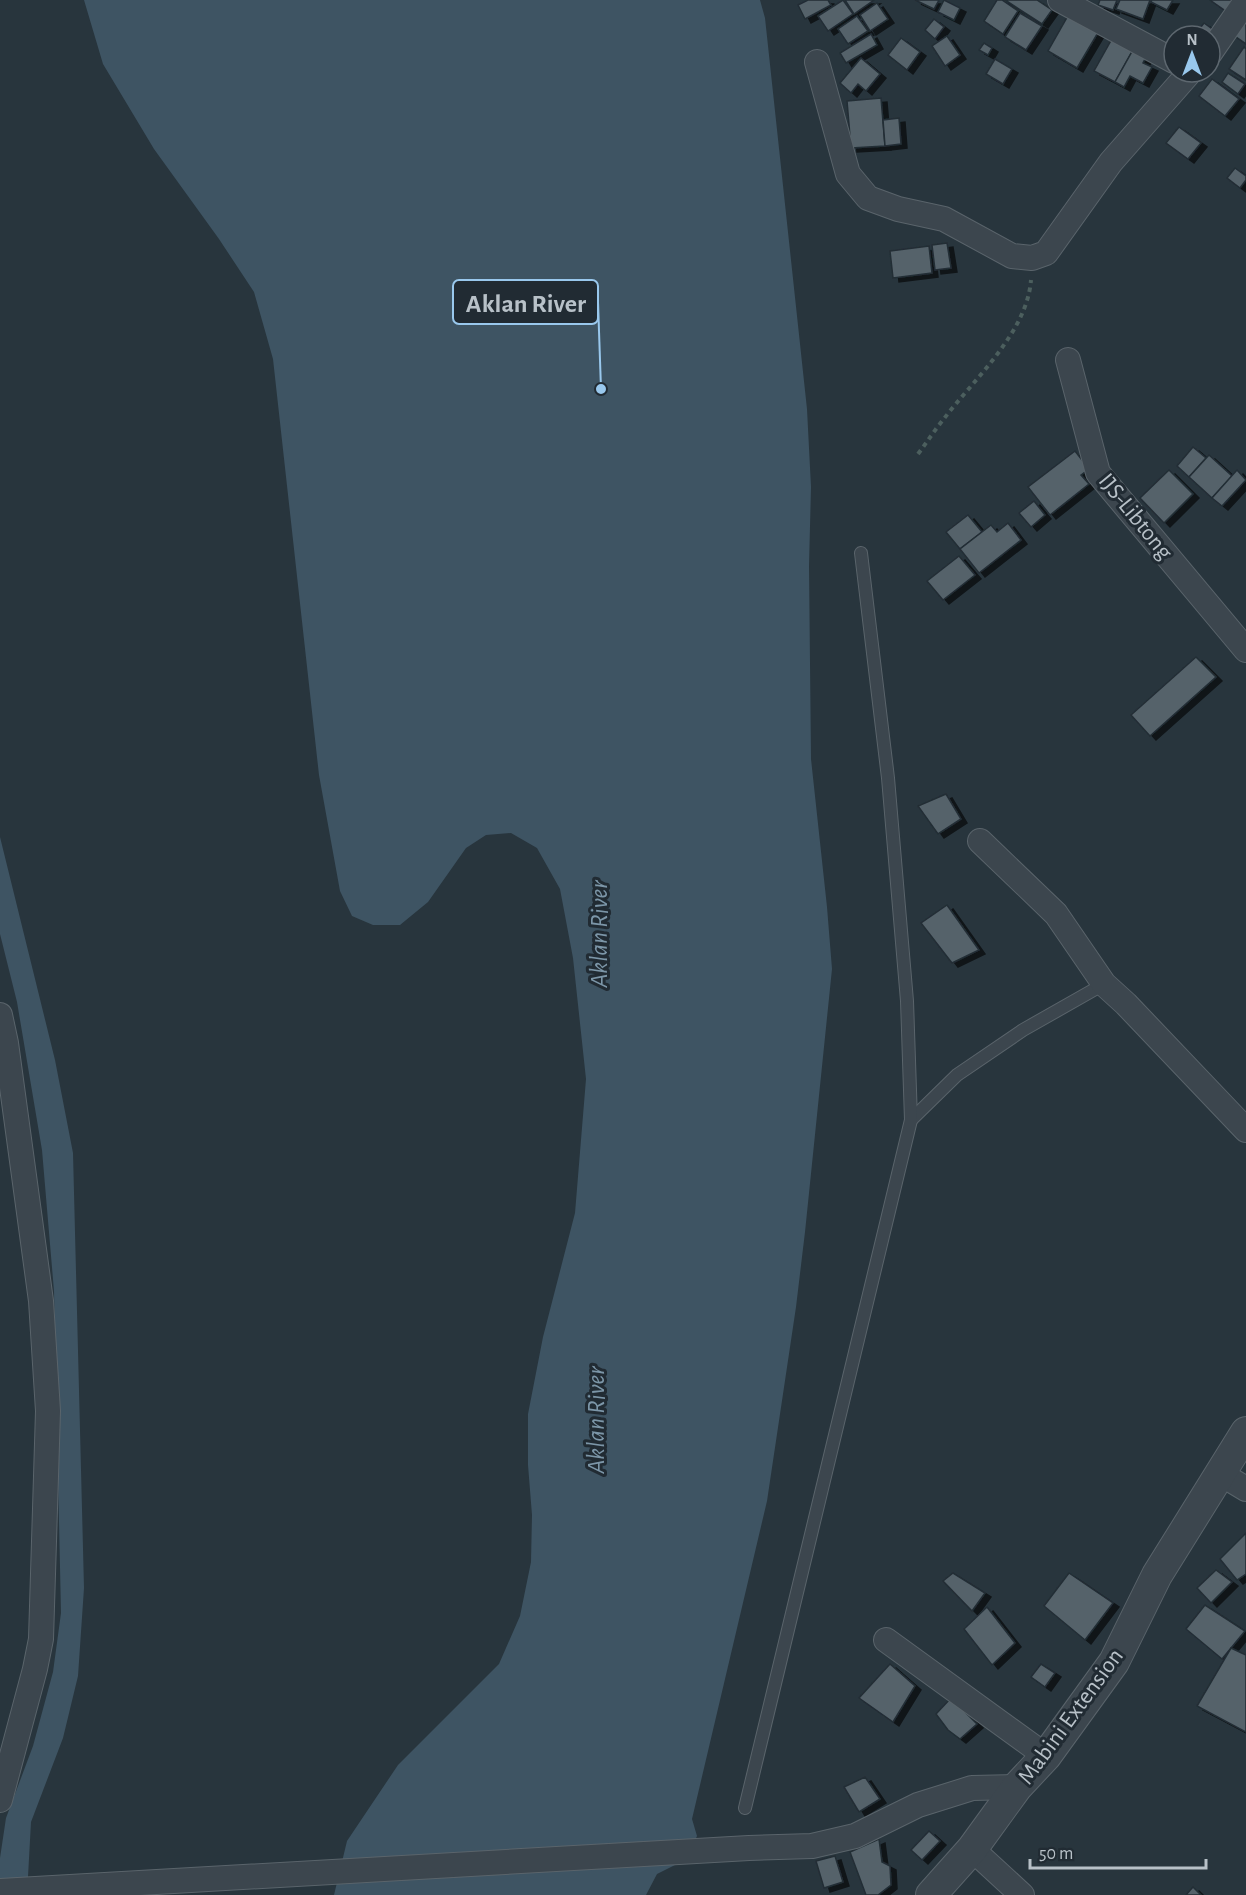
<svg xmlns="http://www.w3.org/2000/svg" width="1246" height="1895" font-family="'Alegreya Sans',sans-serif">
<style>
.water{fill:#3e5463}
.building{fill:#54626a;stroke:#232d35;stroke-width:1.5;filter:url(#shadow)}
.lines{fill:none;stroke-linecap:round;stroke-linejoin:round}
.service-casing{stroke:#5a646b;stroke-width:14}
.minor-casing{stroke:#5a646b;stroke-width:26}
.tertiary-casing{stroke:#5a646b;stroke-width:32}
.path{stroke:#4c5f5e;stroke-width:4;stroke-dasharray:4.5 4.5;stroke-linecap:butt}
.service{stroke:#3c464e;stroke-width:12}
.minor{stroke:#3c464e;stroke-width:24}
.tertiary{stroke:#3c464e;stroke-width:30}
.labels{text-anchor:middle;stroke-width:6;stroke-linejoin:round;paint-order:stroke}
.street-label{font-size:24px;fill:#b8c1c8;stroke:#212b33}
.water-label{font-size:26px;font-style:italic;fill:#7c96a8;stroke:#212b33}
.leader{fill:none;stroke:#99c8ed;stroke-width:2}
.callout-dot{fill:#99c8ed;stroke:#212b33;stroke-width:2}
.callout{fill:#212b33;stroke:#99c8ed;stroke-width:2}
.callout-label{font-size:26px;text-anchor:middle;font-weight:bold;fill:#b8c1c8}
</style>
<defs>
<filter id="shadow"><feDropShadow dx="6" dy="4" stdDeviation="0" flood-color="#0009"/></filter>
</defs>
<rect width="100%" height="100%" fill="#28353d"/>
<g class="water">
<polygon points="84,0 760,0 765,18 807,409 811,487 809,566 811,759 827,907 832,969 805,1232 796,1307 767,1501 692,1819 697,1836 687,1859 657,1874 646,1895 334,1895 347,1841 398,1765 499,1664 520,1616 531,1562 532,1515 528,1465 528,1414 543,1337 575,1213 586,1079 573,958 560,889 537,848 511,833 486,835 466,848 428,902 400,925 373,925 352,916 340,891 319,775 273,359 254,292 219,239 154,149 103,64"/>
<polygon points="0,837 55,1060 73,1153 84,1588 78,1676 63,1738 31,1822 27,1895 0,1895 0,1858 6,1818 33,1746 53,1672 61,1613 54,1291 42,1150 17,1002 0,934"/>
</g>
<g class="building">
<polygon points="808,0 828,0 831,5 805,19 798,5"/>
<polygon points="843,0 853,14 828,31 818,16"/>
<polygon points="845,0 874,0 854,14"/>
<polygon points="915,0 939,0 934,9"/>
<polygon points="944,0 960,8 954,20 938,12"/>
<polygon points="997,0 1002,0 1018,11 1003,34 984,21"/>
<polygon points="1005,0 1037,0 1052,10 1042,24"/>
<polygon points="1100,0 1117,0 1113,10 1098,5"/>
<polygon points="1120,0 1150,0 1143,19 1116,9"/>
<polygon points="1152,0 1173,0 1167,10 1151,2"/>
<polygon points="1210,0 1240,0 1230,14"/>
<polygon points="877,3 888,19 870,31 860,15"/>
<polygon points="1246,7 1246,44 1229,32"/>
<polygon points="1020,13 1042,26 1026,50 1005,37"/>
<polygon points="1069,14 1102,26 1077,68 1048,51"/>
<polygon points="857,16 868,31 848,44 838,29"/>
<polygon points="934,19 944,27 935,39 925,30"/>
<polygon points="1204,23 1215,31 1210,36 1194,36"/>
<polygon points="871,34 877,45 846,63 840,53"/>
<polygon points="947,36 960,55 945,66 932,46"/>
<polygon points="1113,37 1134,48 1115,82 1094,71"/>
<polygon points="901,38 920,52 907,70 888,55"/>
<polygon points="984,43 992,48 988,55 979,50"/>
<polygon points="1244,47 1246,49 1246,80 1229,69"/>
<polygon points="1134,48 1147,55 1143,63 1152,67 1143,83 1130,76 1124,87 1115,82"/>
<polygon points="861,58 880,74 866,91 858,84 851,93 840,83"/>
<polygon points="995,59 1012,69 1003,84 986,74"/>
<polygon points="1228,73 1245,84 1238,94 1222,82"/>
<polygon points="1212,79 1239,99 1225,116 1199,96"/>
<polygon points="881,98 885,146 851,148 847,101"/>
<polygon points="899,118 901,144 885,146 883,120"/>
<polygon points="1179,127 1201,143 1188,159 1166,143"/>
<polygon points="1235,168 1246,176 1246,180 1240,188 1227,178"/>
<polygon points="947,243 951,268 935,270 932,245"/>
<polygon points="929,246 932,273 893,278 890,251"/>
<polygon points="1193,447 1206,458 1189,477 1177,466"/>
<polygon points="1075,451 1089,469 1081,475 1089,484 1050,515 1028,487"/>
<polygon points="1209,455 1232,476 1212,498 1189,477"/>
<polygon points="1169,470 1193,494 1164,523 1140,498"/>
<polygon points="1237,470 1246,480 1222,506 1212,498"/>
<polygon points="1034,501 1045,515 1031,527 1019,513"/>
<polygon points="968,515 982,532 960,549 946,532"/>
<polygon points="1008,523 1021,540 979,573 960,549 991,525 997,532"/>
<polygon points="959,556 975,575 943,600 927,581"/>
<polygon points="1196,657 1216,677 1150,736 1131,715"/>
<polygon points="946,794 961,819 938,834 918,806"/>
<polygon points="947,905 979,950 952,963 921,923"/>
<polygon points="1246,1533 1246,1574 1237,1580 1220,1559"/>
<polygon points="1216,1570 1232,1582 1211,1603 1197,1588"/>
<polygon points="953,1573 985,1593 972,1611 943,1581"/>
<polygon points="1069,1573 1113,1603 1085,1640 1044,1606"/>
<polygon points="1205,1605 1245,1631 1222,1659 1186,1629"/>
<polygon points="987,1607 1015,1643 992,1665 964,1629"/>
<polygon points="1231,1648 1246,1655 1246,1732 1197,1706"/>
<polygon points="890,1664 915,1686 893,1722 859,1698"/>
<polygon points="1041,1664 1055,1673 1045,1687 1031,1677"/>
<polygon points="951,1698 977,1724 960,1739 948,1730 936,1714"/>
<polygon points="865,1777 880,1799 859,1812 844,1787"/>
<polygon points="929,1831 940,1841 922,1860 911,1850"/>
<polygon points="879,1839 882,1862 890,1866 891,1885 878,1895 866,1895 850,1852"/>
<polygon points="835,1856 843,1882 824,1888 816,1861"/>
<polygon points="1193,1887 1201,1895 1186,1895"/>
</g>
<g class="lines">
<g class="service-casing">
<g id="service">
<polyline points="911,1120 957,1075 1023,1030 1104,984"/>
<polyline points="745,1808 911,1120 907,1001 888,778 861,553"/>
</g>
</g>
<g class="minor-casing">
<g id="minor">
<polyline points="1060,0 1174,61"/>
<polyline points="1210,53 1246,1"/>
<polyline points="817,62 848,174 868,198 898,209 944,219 1012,256 1032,258 1046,253 1111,162 1190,72"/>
<polyline points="1068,360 1098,473 1246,650"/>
<polyline points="980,841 1056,914 1104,984 1126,1004 1246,1130"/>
<polyline points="0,1015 6,1043 41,1301 48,1411 41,1639 35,1669 0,1800"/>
<polyline points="1221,1474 1246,1489"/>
<polyline points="886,1640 1046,1756"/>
<polyline points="972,1849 1022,1895"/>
<polyline points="0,1891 749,1848 812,1846 855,1836 918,1805 972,1788 1017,1787"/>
</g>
</g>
<g class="tertiary-casing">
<polyline id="tertiary" points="931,1895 972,1849 1017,1787 1046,1756 1114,1662 1157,1575 1246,1432"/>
</g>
<path class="path" d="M918 454C927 442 934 431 943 420 973 380 1027 333 1031 280"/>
<use href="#service" class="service"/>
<use href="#minor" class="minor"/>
<use href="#tertiary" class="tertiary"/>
</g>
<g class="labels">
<g class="street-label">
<text transform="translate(1136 516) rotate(51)" y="8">IJS-Libtong</text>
<text transform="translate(1070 1716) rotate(-54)" y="8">Mabini Extension</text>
</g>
<g class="water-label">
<text transform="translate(598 934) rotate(-90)" y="9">Aklan River</text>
<text transform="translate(595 1420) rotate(-90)" y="9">Aklan River</text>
</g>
</g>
<path class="leader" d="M601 389L598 302"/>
<circle class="callout-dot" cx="601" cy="389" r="6"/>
<rect class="callout" x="453" y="280" width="145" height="44" rx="6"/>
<g class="callout-label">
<text x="526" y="312">Aklan River</text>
</g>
<g transform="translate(1192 54)"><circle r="28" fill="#212b33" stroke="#5d676f" stroke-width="1.5"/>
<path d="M0-4.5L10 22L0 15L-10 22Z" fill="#99c8ed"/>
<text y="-9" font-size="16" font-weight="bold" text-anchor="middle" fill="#b8c1c8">N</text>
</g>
<path d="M1030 1859v9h176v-9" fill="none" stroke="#b8c1c8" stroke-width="3"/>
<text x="1039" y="1859" font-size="18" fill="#b8c1c8" stroke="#212b33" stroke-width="4.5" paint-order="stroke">50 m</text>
</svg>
